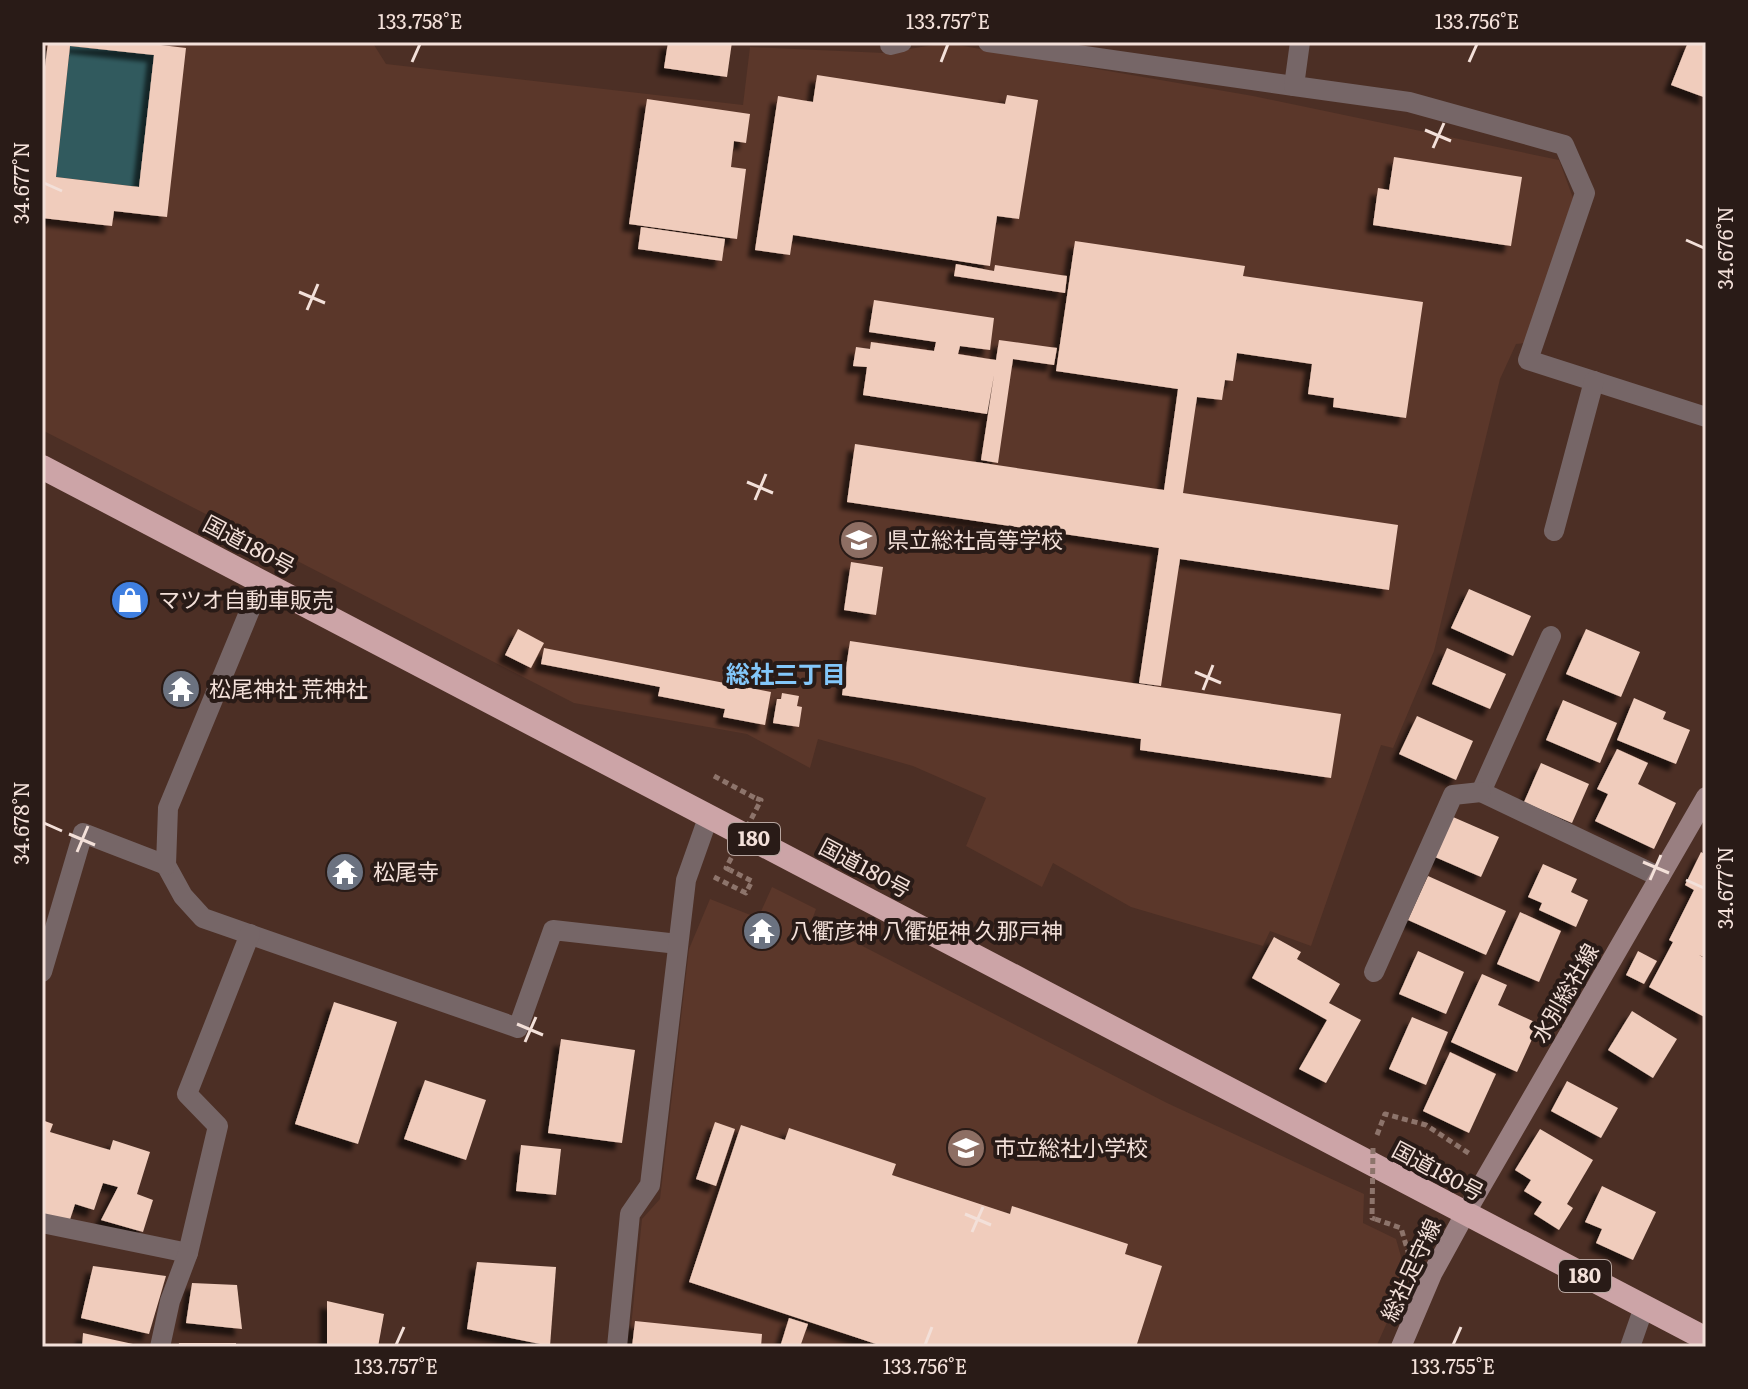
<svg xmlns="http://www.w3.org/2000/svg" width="1748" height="1389" font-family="Literata,'Noto Sans JP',serif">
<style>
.built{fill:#5b372a}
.water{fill:#315a5e}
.building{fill:#f0ccbc;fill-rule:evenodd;filter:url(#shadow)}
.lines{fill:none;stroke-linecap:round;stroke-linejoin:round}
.path{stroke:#8d746b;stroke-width:5;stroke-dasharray:6 4;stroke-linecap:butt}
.street{stroke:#766667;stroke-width:20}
.secondary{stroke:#997f81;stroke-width:20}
.highway{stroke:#cca4a7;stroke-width:24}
.path-bridge{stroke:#8d746b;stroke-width:5;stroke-dasharray:6 4;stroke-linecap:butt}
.ticks{fill:none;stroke:#f3e0d9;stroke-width:3}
.labels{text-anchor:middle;stroke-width:8;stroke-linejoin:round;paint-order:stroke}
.shield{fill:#291b17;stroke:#b6a59f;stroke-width:2}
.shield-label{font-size:20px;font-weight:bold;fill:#f3e0d9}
.poi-label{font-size:22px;fill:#f3e0d9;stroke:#291b17;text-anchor:start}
.street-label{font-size:22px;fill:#f3e0d9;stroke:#291b17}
.neighbourhood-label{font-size:24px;font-weight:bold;fill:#83c7fa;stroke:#291b17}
.neatline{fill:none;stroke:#f3e0d9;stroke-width:3}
.ticks-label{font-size:20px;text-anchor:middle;fill:#f3e0d9}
</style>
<defs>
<filter id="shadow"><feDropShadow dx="-7" dy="7" stdDeviation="2" flood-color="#0009"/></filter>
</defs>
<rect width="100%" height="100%" fill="#4c2f25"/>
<g class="built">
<polygon points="45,42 374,45 386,64 743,105 750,47 884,53 946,43 1253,96 1559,160 1573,198 1526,343 1516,344 1500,379 1434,651 1393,748 1381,745 1311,946 1270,931 1263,946 1131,907 1053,863 1042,887 966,846 986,798 913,766 818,739 810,768 747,734 574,703 42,430 42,72"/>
<polygon points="772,887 816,909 812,920 1167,1103 1364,1194 1363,1223 1396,1239 1407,1278 1376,1347 629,1347 642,1219 660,1199 689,949 710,899 758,918"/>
</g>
<polygon class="water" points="70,46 154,55 139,187 56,177"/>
<g class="building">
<path d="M48 42H136L186 48 167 217 114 211 112 226 42 218V91ZM70 46 154 55 139 187 56 177Z"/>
<polygon points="668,42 732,42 727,77 664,68"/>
<polygon points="1688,42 1706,42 1706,98 1671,85"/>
<polygon points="817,75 1005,104 1007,95 1038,100 1019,219 997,216 990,266 793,235 790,255 755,250 778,96 813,102"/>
<polygon points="647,99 750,114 746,143 734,141 731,167 746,169 737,239 629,224"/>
<polygon points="1394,157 1522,177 1511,246 1373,225 1378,188 1389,190"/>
<polygon points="641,227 725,239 722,261 638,249"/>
<polygon points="1075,241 1245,266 1243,276 1423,302 1406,418 1333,407 1334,398 1308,394 1312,364 1237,353 1233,381 1225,380 1222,400 1197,397 1183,493 1398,525 1389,590 1180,559 1161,686 1139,683 1159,548 847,502 855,444 1164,490 1178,389 1056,371"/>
<polygon points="956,264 994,271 995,265 1067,276 1065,293 954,276"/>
<polygon points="874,300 994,318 990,350 960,346 958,354 996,360 999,340 1057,348 1054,365 1013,359 998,463 981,460 994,375 987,414 863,395 867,367 853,366 856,347 870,349 871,342 934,351 936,342 869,332"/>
<polygon points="851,562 883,567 876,615 844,610"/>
<polygon points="1469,589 1531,616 1513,656 1451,628"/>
<polygon points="518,629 544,643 531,668 505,655"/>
<polygon points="1586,629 1640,652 1621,697 1566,674"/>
<polygon points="850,641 1341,714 1331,778 1140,750 1141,739 842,695"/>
<polygon points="544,648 771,692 765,725 723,717 725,709 658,696 660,687 541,664"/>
<polygon points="1447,648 1506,674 1490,709 1432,684"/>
<polygon points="782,693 799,696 797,706 802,707 799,727 773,723 777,699 781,699"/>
<polygon points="1634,698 1666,712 1663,719 1690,730 1676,764 1617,740"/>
<polygon points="1563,700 1617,723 1600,763 1546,740"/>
<polygon points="1417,716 1473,741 1456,780 1399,754"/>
<polygon points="1617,749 1648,763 1638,784 1676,803 1654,849 1595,821 1608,794 1597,789"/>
<polygon points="1541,763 1589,784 1572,823 1524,802"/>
<polygon points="1453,817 1499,837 1481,877 1435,857"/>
<polygon points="1701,852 1706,855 1706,958 1699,955 1706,959 1706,1018 1649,987 1673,942 1669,940 1694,890 1685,885"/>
<polygon points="1543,864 1577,879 1571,892 1588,900 1576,927 1539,910 1542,903 1528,897"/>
<polygon points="1428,876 1506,911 1486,955 1408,920"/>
<polygon points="1520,912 1561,931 1539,982 1497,964"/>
<polygon points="1274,937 1301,952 1297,959 1340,984 1329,1003 1361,1020 1326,1083 1299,1069 1327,1020 1252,978"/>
<polygon points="1418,951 1464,972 1446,1014 1399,994"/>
<polygon points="1638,951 1657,961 1644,984 1626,975"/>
<polygon points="1482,974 1507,985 1498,1005 1539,1024 1517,1072 1451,1042"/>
<polygon points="334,1002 397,1022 358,1144 295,1124"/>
<polygon points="1632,1011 1677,1039 1653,1078 1608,1050"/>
<polygon points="1412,1017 1448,1032 1426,1085 1389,1069"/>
<polygon points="561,1039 635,1050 622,1143 548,1133"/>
<polygon points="1450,1052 1496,1074 1469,1133 1423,1111"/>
<polygon points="425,1080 486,1100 466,1160 404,1139"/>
<polygon points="1567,1081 1618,1108 1601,1138 1551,1111"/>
<polygon points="42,1120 53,1124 50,1132 110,1150 113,1140 150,1152 137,1194 153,1200 143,1232 101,1220 118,1187 103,1183 94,1210 75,1204 69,1223 42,1214"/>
<polygon points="715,1122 735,1129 716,1186 696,1179"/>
<polygon points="741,1125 785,1140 789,1128 896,1164 892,1175 1010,1214 1012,1206 1128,1244 1125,1254 1162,1266 1136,1347 885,1347 689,1282"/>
<polygon points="1540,1129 1593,1160 1567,1204 1573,1208 1559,1230 1534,1214 1542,1202 1524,1191 1531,1180 1515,1170"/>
<polygon points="521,1145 561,1149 556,1195 516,1191"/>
<polygon points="1602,1186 1656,1212 1633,1260 1596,1243 1602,1229 1585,1222"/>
<polygon points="477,1262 556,1267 550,1346 467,1329"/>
<polygon points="93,1266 166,1276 149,1334 81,1318"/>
<polygon points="192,1283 237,1285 242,1329 186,1323"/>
<polygon points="327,1301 384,1314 378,1347 327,1347"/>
<polygon points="789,1318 808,1324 800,1347 780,1347"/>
<polygon points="635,1321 762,1334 761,1347 677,1347 649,1344 648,1347 632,1347"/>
<polygon points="83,1333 142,1346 141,1347 82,1347"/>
<polygon points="179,1343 236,1343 236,1347 178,1347"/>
</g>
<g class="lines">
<g class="path">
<polyline points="714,776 755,798"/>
<polyline points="714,877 746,893 752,881 730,870"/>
<polyline points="1377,1135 1385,1114 1426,1125 1470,1154"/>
<polyline points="1375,1219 1401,1228 1409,1255"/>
</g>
<g class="street">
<polyline points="890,42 890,45 902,42"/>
<polyline points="988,42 1294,86"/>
<polyline points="1300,42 1294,86 1409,102 1564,145 1585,193 1528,360 1706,417"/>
<polyline points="1554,531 1594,381"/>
<polyline points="1551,636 1481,792 1660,877"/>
<polyline points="166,865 183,896 203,918 518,1028 553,930 678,944"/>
<polyline points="42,972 83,833 166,865 168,808 262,581"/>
<polyline points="1374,972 1453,795 1481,792"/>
<polyline points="42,1223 188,1253"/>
<polyline points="160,1347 170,1301 188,1253 218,1126 187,1094 250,934"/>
<polyline points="617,1347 630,1214 650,1185 686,880 709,815"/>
<polyline points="1630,1347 1644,1307"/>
</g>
<polyline class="secondary" points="1401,1347 1432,1274 1465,1214 1706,797"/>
<polyline class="highway" points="42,467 1706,1339"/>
<g class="path-bridge">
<polyline points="730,870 726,868 761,800 755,798"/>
<polyline points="1373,1148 1372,1218 1375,1219"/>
</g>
</g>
<path class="ticks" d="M412 62 420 44M941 62 948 44M1469 62 1477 44M1425 130 1451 141M1433 148 1444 123M44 183 62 191M1686 240 1704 248M299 292 325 303M307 310 318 284M747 482 773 493M755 500 766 474M1195 672 1221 683M1203 690 1213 665M44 823 62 831M69 834 95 845M77 852 88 826M1643 862 1669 873M1650 880 1661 855M1686 880 1704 888M517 1024 543 1035M525 1042 536 1017M965 1214 991 1225M972 1232 983 1207M396 1345 404 1327M925 1345 932 1327M1453 1345 1461 1327"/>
<defs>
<g id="school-disc" transform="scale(2)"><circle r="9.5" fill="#8d6e63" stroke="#291b17"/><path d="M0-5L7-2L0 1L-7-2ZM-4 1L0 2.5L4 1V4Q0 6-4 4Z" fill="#fff"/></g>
<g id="shop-disc" transform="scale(2)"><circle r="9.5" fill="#3f7fe0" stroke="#291b17"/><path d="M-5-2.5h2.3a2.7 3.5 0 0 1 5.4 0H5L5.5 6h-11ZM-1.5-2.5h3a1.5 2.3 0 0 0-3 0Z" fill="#fff"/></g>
<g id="temple-disc" transform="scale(2)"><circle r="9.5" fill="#6b7280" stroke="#291b17"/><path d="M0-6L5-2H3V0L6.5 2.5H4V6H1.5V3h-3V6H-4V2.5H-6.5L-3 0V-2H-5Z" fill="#fff"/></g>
</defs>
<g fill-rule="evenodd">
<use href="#school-disc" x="859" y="540"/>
<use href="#shop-disc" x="130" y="600"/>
<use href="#temple-disc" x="181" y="689"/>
<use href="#temple-disc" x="345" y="872"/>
<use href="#temple-disc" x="762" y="931"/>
<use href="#school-disc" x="966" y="1148"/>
</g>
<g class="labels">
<g class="shield">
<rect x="728" y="823" width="52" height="32" rx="6"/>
<rect x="1559" y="1260" width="52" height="32" rx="6"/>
</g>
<g class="shield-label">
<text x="754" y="846">180</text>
<text x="1585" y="1283">180</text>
</g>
<g class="poi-label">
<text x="887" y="548">県立総社高等学校</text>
<text x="158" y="608">マツオ自動車販売</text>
<text x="209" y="697">松尾神社 荒神社</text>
<text x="373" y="880">松尾寺</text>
<text x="790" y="939">八衢彦神 八衢姫神 久那戸神</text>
<text x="994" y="1156">市立総社小学校</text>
</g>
<g class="street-label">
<text transform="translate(249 545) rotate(28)" y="8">国道180号</text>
<text transform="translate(865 868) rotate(28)" y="8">国道180号</text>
<text transform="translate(1565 993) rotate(-60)" y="8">水別総社線</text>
<text transform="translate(1438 1171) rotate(28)" y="8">国道180号</text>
<text transform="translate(1411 1270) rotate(-65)" y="8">総社足守線</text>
</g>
<g class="neighbourhood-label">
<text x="786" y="683">総社三丁目</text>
</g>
</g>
<rect width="1748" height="1389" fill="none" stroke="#291b17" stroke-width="88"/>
<rect x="44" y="44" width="1660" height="1301" class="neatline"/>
<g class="ticks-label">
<text x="420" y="29">133.758°E</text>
<text x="948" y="29">133.757°E</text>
<text x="1477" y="29">133.756°E</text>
<text transform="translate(22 183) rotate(-90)" y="7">34.677°N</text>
<text transform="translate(1726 248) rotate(-90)" y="7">34.676°N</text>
<text transform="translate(22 823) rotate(-90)" y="7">34.678°N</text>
<text transform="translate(1726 888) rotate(-90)" y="7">34.677°N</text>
<text x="396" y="1374">133.757°E</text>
<text x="925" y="1374">133.756°E</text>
<text x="1453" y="1374">133.755°E</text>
</g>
</svg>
